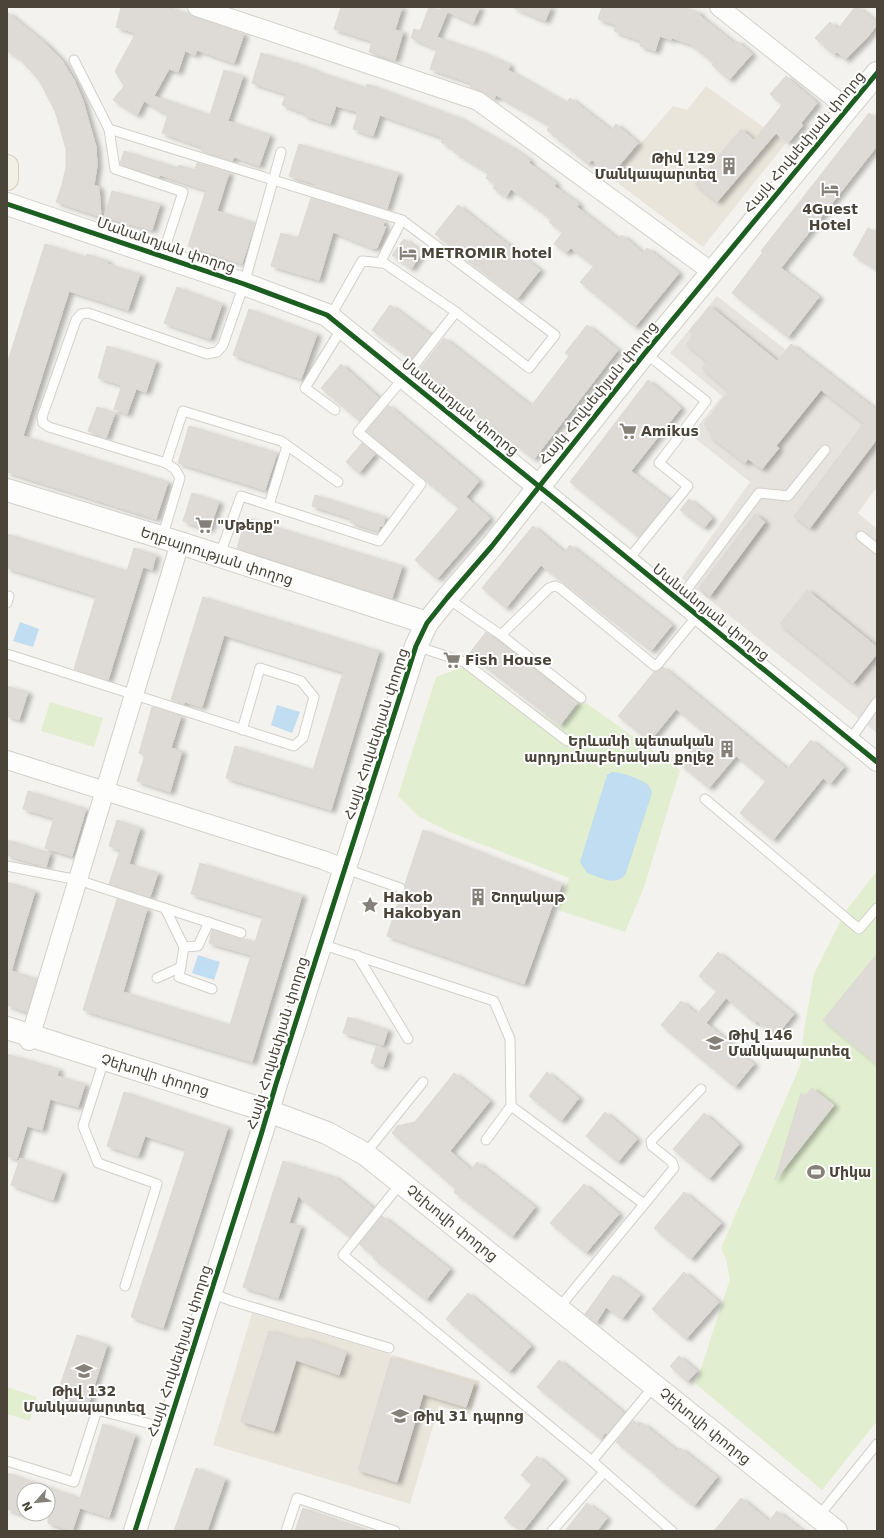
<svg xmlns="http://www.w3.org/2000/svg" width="884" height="1538" font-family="'DejaVu Sans','Noto Sans Armenian',sans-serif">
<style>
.industrial{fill:#e6e2de}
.education{fill:#eae5da}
.green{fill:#e1eecf}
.water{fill:#c0ddf1}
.building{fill:#dedbd6;stroke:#dcd9d4;filter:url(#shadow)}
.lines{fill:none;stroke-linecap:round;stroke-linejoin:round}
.service-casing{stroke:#d2d0cb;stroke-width:11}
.minor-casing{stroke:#d2d0cb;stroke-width:20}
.tertiary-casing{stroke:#d2d0cb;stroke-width:24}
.primary-casing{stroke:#d6cebb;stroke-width:24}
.service{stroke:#fdfdfc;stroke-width:9}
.minor{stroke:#fdfdfc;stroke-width:18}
.tertiary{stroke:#fdfdfc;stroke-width:22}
.primary{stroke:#f2efe6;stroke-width:22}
.cycleway-casing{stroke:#fff;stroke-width:8}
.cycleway{stroke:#1b5e20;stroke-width:5}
.labels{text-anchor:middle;stroke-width:4;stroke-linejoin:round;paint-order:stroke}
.street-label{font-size:14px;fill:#4b4439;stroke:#fff}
.poi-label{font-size:14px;font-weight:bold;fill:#4b4439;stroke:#fff;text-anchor:start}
</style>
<defs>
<filter id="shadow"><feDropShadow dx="4.5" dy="2.5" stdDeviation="2" flood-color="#0004"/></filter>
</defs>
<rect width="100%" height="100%" fill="#f4f2ee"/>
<polygon class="industrial" points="717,296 877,421 877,487 858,513 877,529 877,733 682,578 750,482 691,435 722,396 670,353"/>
<g class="education">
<polygon points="706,86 786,143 703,247 611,178 673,106 687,110"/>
<polygon points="252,1313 480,1381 470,1415 439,1406 410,1504 213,1445"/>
</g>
<g class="green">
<polygon points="471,664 561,727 582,700 680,770 644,887 625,932 558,910 569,878 452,833 418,816 398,796 436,677"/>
<polygon points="50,702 103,718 94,747 41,731"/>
<polygon points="877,871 877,1421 822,1490 696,1384 730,1279 726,1259 721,1248 800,1066 804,1030 814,974 845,912"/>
<polygon points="7,1387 37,1397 30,1421 7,1414"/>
</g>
<g class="water">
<polygon points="20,622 39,629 33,647 13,641"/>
<polygon points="277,705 300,712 292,733 271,725"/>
<path d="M612 772C620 772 642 779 648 785 650 787 651 790 652 793L626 873C617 888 600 877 587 873L580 862 607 775Z"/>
<polygon points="198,955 220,962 214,980 192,973"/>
</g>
<g class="building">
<polygon points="121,7 169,7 183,12 194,17 244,34 234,63 197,50 195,55 185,51 178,72 169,69 154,96 210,115 224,70 243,76 228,121 270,135 259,166 234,157 232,161 201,151 202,147 162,133 168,115 144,101 137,115 113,100 124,86 115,71 136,33 116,27"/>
<polygon points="341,7 402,7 395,30 403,32 395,60 369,52 372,41 334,29"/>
<polygon points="429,7 447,13 437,37 484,53 510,65 508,70 566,103 570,98 611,130 616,124 638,143 610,176 592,160 588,164 547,130 551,126 523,110 496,95 494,99 482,91 470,87 471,83 430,69 437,49 411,38 414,29 420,31"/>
<polygon points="437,7 480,7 473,23"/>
<polygon points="512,7 551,7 545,21"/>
<polygon points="602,7 682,7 700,13 699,15 734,43 737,41 752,54 729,80 712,65 714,63 690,44 672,38 671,40 660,36 655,51 640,46 641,41 614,31 616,25 598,19"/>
<polygon points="855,7 857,7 877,22 877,25 866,39 845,60 837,52 834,55 815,38 830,22 838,29"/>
<polygon points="7,12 46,44 61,59 74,80 83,101 96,147 97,166 94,185 99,187 101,217 56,202 62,185 66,167 66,149 61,131 55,111 39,80 19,58 7,51"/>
<polygon points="261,53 298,64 315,70 315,71 366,88 367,84 459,118 512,148 530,160 529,163 556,183 554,186 579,204 577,207 618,239 622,235 643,253 647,248 679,273 635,327 580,282 594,266 571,248 566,253 554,244 563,232 549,222 551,219 511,189 506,197 493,188 496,185 486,178 489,173 454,152 455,150 441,142 444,138 380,115 373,136 353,129 358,112 336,106 330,124 303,115 304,113 282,105 286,94 252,83"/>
<polygon points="786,76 817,103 801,123 803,125 788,143 776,133 717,202 695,184 741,129 754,140 782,105 770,94"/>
<polygon points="869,113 877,119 877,146 781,268 819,297 788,337 732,293 763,252 761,251"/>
<polygon points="299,144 398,173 387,209 315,187 316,184 289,176"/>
<polygon points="124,151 178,168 179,165 195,170 197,163 229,173 217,211 255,223 242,264 188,246 206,190 160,175 159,177 120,164"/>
<polygon points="112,191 160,204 152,230 104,217"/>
<polygon points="311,198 384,221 383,226 386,227 377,248 372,248 333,232 319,280 271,266 281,233 298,238"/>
<polygon points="458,205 540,270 517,299 435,234"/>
<polygon points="868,228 877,233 877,269 853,255"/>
<polygon points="404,239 422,252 411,269 392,255"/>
<polygon points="45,244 86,257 87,254 98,258 108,261 107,264 140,274 128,310 69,291 23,436 168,482 156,519 7,472 7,364"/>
<polygon points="177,287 222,304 210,339 164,323"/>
<polygon points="390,305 431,335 412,359 372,330"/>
<polygon points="710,306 777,361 791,344 875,409 877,406 877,439 810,528 794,516 864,423 821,390 776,446 779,448 762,469 748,459 745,463 710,436 713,432 704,424 729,391 702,368 707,361 686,344 694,335 689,331"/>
<polygon points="249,309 317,334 301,379 233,355"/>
<polygon points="587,325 618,350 534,459 419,370 444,338 531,406 569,356 565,353"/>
<polygon points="107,346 156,361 146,392 136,389 127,414 114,409 122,385 98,378"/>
<polygon points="341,364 379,398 360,421 321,388"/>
<polygon points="648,380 681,408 631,471 669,500 639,537 570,482"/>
<polygon points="388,405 479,481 466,497 490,518 437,579 415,560 459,508 366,431"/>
<polygon points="97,407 115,413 106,438 88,431"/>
<polygon points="189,426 277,453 265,490 178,463"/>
<polygon points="362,443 375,454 359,473 346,462"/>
<polygon points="192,493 219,502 209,530 183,521"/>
<polygon points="315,495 385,517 383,526 380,526 378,531 350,522 351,518 312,506"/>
<polygon points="689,499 712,518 704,528 680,510"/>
<polygon points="755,514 765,522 710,596 699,588"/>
<polygon points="246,518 402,566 392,598 237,548"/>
<polygon points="533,526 564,552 570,545 672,625 651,651 541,565 506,608 482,588"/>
<polygon points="7,534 127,571 134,548 156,555 152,570 143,567 108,680 74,669 96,596 7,568"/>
<polygon points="807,590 877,647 877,654 853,683 780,624"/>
<polygon points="203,597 379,651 331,810 226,778 235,746 313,770 343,672 224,635 202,707 185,702 184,704 171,700"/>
<polygon points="486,632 577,703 560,725 469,654"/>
<polygon points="663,667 787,769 811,740 844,767 830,784 823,778 773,840 740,813 766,781 736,756 709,788 680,764 705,733 676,709 650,741 618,716 654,672 658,671"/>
<polygon points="7,686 28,692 19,720 7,716"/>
<polygon points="152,707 181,716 171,748 182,751 170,792 137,781 145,755 139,753"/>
<polygon points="28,791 86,809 72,856 45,848 54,818 23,809"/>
<polygon points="117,820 140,828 129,864 158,873 150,897 109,884 120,850 109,846"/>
<polygon points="423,830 562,884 551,909 524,984 387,936 401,894 406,890 405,884"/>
<polygon points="7,840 50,853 46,867 7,855"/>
<polygon points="200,863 302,895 252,1062 83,1010 117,899 147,909 123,992 230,1025 251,955 209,943 212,930 239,939 245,939 255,942 263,916 191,894"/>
<polygon points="7,882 35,891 11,971 37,979 27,1012 7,1005"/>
<polygon points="718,952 794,1014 776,1036 757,1021 755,1023 726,998 706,1023 735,1047 734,1049 754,1064 735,1087 661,1025 681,1001 697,1014 717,991 699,976"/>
<polygon points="877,954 877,1064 823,1020"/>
<polygon points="348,1017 388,1030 383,1045 343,1033"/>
<polygon points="376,1047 388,1051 383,1067 371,1063"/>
<polygon points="7,1054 59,1069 57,1076 85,1084 78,1107 50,1099 42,1130 27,1126 17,1159 7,1156"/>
<polygon points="547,1072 579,1098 561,1121 529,1096"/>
<polygon points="454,1073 490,1101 450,1151 471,1170 477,1162 535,1207 512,1237 454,1192 456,1189 392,1133 397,1126 415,1122"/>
<polygon points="812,1088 834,1105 775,1180 801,1093 805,1096"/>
<polygon points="124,1092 228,1127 163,1328 131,1317 186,1149 145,1136 138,1156 107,1146"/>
<polygon points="605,1112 637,1139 618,1162 586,1136"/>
<polygon points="704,1113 739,1144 709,1179 673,1149"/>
<polygon points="20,1158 62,1172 53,1200 11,1185"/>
<polygon points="283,1161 335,1177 373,1208 350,1237 298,1196 289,1223 301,1226 278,1298 243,1287"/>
<polygon points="584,1184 619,1214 586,1253 550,1223"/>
<polygon points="684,1192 721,1223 691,1259 654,1228"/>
<polygon points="382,1216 450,1269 426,1300 373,1258 374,1256 359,1244"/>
<polygon points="684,1272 719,1302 686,1339 652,1309"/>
<polygon points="613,1275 640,1295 622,1319 606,1307 596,1323 585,1314"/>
<polygon points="468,1293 531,1346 509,1372 446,1319"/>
<polygon points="269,1331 302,1341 304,1338 346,1353 339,1375 296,1360 274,1431 241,1421"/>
<polygon points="77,1335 107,1345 88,1405 57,1395"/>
<polygon points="679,1356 697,1371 687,1382 670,1366"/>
<polygon points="391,1358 474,1383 466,1407 423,1394 397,1482 358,1470"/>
<polygon points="559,1360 624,1413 607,1434 605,1433 601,1439 537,1387"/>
<polygon points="633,1420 640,1426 642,1423 677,1451 680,1448 717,1477 694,1506 656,1476 657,1475 616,1442"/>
<polygon points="103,1424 135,1435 109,1517 80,1508 72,1531 48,1523 48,1490 24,1490 24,1515 7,1509 7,1473 80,1498"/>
<polygon points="537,1456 564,1479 523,1531 521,1531 504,1518 532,1484 521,1475"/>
<polygon points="196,1468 225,1479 207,1531 174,1531"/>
<polygon points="741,1498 769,1521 777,1511 803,1531 714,1531"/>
<polygon points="587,1503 607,1518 597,1531 565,1531"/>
<polygon points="303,1508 364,1529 364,1531 295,1531"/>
</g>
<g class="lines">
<g class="service-casing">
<g id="service">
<polyline points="74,60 109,129 402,220 555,335 529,368 456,312 412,368 358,432 421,484 379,541 241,496 219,557"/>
<polyline points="109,129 115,169 183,192 162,257"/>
<polyline points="380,263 402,220"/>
<polyline points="330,317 362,261 384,263 456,312"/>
<polyline points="335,410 305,388 342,328"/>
<polyline points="166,463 183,411 281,441 338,482"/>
<polyline points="269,505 287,446"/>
<polyline points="861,536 877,549"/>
<polyline points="162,538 180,478 175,469 166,463 49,427 43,423 42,417 76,320 81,314 88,313 207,354 217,352 223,345 244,284 281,152"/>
<polyline points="628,560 688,486 659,463 706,401 645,353"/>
<polyline points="447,598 501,635 581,698"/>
<polyline points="678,601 759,493 788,496 825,450"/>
<polyline points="7,603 9,596"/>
<polyline points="501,635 549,588 555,586 560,588 655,666 658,664 697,616"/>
<polyline points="416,646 464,662 567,741"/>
<polyline points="7,654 294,746 303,738 314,697 301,681 260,668 242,730"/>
<polyline points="850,740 877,702"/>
<polyline points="705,799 859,929 877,908"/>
<polyline points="7,866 78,880 241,933"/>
<polyline points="346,869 400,888"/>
<polyline points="165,908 184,947 179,977 212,989"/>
<polyline points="321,944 494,1001 510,1039 511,1106 486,1140"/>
<polyline points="184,947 198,946 209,922"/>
<polyline points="357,955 408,1039"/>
<polyline points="157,978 181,967"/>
<polyline points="104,1060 83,1126 98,1163 157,1184 125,1286"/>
<polyline points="511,1106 644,1204"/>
<polyline points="365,1154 423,1082"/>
<polyline points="401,1183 343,1255 592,1461 672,1531"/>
<polyline points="211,1293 232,1301 389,1348"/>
<polyline points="558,1309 674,1168 672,1162 652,1146 651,1141 701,1089"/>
<polyline points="7,1461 74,1482 97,1410 147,1423 166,1431"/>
<polyline points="592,1461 654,1386"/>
<polyline points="818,1517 877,1444"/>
<polyline points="286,1531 297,1498 395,1531"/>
<polyline points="552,1531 604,1472"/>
</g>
</g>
<g class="minor-casing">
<g id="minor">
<polyline points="197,7 478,101 712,272"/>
<polyline points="719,7 848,109"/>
<polyline points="538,486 877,762"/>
<polyline points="7,760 323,860 346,869"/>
<polyline points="29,1041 180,543"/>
</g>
</g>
<g class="tertiary-casing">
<g id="tertiary">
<polyline points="7,204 244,284 327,315 538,486"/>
<polyline points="7,490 180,543 427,623"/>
<polyline points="7,1028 268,1111 327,1133 365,1154 836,1531"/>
<polyline points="135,1531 261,1135 276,1084 416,646 427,623 447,598 492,546 645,353 877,73"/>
</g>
</g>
<g class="primary-casing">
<polyline id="primary" points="7,166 7,179"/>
</g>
<use href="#service" class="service"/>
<use href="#minor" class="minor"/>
<use href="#tertiary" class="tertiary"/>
<use href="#primary" class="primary"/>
<g class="cycleway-casing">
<g id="cycleway">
<polyline points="7,204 244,284 327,315 577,517 877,762"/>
<polyline points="135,1531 261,1135 276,1084 416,646 427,623 447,598 492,546 645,353 877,73"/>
</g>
</g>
<use href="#cycleway" class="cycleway"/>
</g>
<defs>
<g id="building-bare" transform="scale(1.38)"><path d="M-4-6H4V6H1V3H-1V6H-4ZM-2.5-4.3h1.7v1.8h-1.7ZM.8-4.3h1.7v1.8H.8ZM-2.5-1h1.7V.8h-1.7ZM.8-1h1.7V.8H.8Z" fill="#868178" stroke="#fff" stroke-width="2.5" paint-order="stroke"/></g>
<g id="hotel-bare" transform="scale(1.38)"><path d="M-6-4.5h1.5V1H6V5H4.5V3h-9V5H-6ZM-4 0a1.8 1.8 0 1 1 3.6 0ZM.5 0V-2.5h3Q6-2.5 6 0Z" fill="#868178" stroke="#fff" stroke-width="2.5" paint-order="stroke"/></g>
<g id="supermarket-bare" transform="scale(1.38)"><path d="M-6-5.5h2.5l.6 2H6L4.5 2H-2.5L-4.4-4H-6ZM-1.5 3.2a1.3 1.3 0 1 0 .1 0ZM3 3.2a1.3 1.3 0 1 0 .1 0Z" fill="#868178" stroke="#fff" stroke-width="2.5" paint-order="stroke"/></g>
<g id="sight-bare" transform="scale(1.38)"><path d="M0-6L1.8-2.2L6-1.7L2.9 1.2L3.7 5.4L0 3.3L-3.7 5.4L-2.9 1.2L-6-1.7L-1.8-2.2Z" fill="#868178" stroke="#fff" stroke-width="2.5" paint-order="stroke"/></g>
<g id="school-bare" transform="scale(1.38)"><path d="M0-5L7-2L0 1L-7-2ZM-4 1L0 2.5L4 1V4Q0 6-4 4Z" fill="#868178" stroke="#fff" stroke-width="2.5" paint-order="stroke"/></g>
<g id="stadium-bare" transform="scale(1.38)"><path d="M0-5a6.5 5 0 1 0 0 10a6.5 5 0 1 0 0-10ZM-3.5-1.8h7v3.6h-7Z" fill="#868178" stroke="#fff" stroke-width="2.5" paint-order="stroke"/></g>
</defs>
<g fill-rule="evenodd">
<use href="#building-bare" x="729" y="166"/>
<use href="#hotel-bare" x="830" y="189"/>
<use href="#hotel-bare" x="408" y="253"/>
<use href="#supermarket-bare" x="628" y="431"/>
<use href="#supermarket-bare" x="204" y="525"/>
<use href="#supermarket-bare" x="452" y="660"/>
<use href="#building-bare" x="727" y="749"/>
<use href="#building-bare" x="478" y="897"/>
<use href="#sight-bare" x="370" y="905"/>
<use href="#school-bare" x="715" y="1043"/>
<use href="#stadium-bare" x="816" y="1172"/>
<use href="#school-bare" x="84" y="1371"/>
<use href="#school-bare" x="400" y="1416"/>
</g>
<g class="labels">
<g class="street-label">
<text transform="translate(804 142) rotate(-50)" y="5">Հայկ Հովսեփյան փողոց</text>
<text transform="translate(166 245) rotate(19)" y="5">Մանանդյան փողոց</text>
<text transform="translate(598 393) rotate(-51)" y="5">Հայկ Հովսեփյան փողոց</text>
<text transform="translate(460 407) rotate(39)" y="5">Մանանդյան փողոց</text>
<text transform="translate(217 556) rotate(18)" y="5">Եղբայրության փողոց</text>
<text transform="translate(711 612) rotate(39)" y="5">Մանանդյան փողոց</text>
<text transform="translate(376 734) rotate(-72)" y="5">Հայկ Հովսեփյան փողոց</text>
<text transform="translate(277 1043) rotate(-73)" y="5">Հայկ Հովսեփյան փողոց</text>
<text transform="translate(155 1075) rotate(17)" y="5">Չեխովի փողոց</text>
<text transform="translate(452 1223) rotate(39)" y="5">Չեխովի փողոց</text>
<text transform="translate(179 1351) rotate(-72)" y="5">Հայկ Հովսեփյան փողոց</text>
<text transform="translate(705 1426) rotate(39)" y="5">Չեխովի փողոց</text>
</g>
<g class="poi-label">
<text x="716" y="163" text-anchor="end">Թիվ 129<tspan x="716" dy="16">Մանկապարտեզ</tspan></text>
<text x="830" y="214" text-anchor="middle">4Guest<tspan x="830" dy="16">Hotel</tspan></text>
<text x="421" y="258">METROMIR hotel</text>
<text x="641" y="436">Amikus</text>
<text x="217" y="530">"Մթերք"</text>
<text x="465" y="665">Fish House</text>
<text x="714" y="746" text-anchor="end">Երևանի պետական<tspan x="714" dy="16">արդյունաբերական քոլեջ</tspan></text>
<text x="383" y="902">Hakob<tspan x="383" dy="16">Hakobyan</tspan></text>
<text x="491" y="902">Շողակաթ</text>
<text x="728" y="1040">Թիվ 146<tspan x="728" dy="16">Մանկապարտեզ</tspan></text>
<text x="829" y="1177">Միկա</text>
<text x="84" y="1396" text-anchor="middle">Թիվ 132<tspan x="84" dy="16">Մանկապարտեզ</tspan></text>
<text x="413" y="1421">Թիվ 31 դպրոց</text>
</g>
</g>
<rect width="884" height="1538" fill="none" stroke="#4b4439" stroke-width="16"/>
<g transform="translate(36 1502) rotate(243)"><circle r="19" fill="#ffffff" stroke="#b7b4b0"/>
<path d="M0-3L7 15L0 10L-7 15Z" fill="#868178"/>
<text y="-6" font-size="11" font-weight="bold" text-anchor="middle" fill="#4b4439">N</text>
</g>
</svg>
